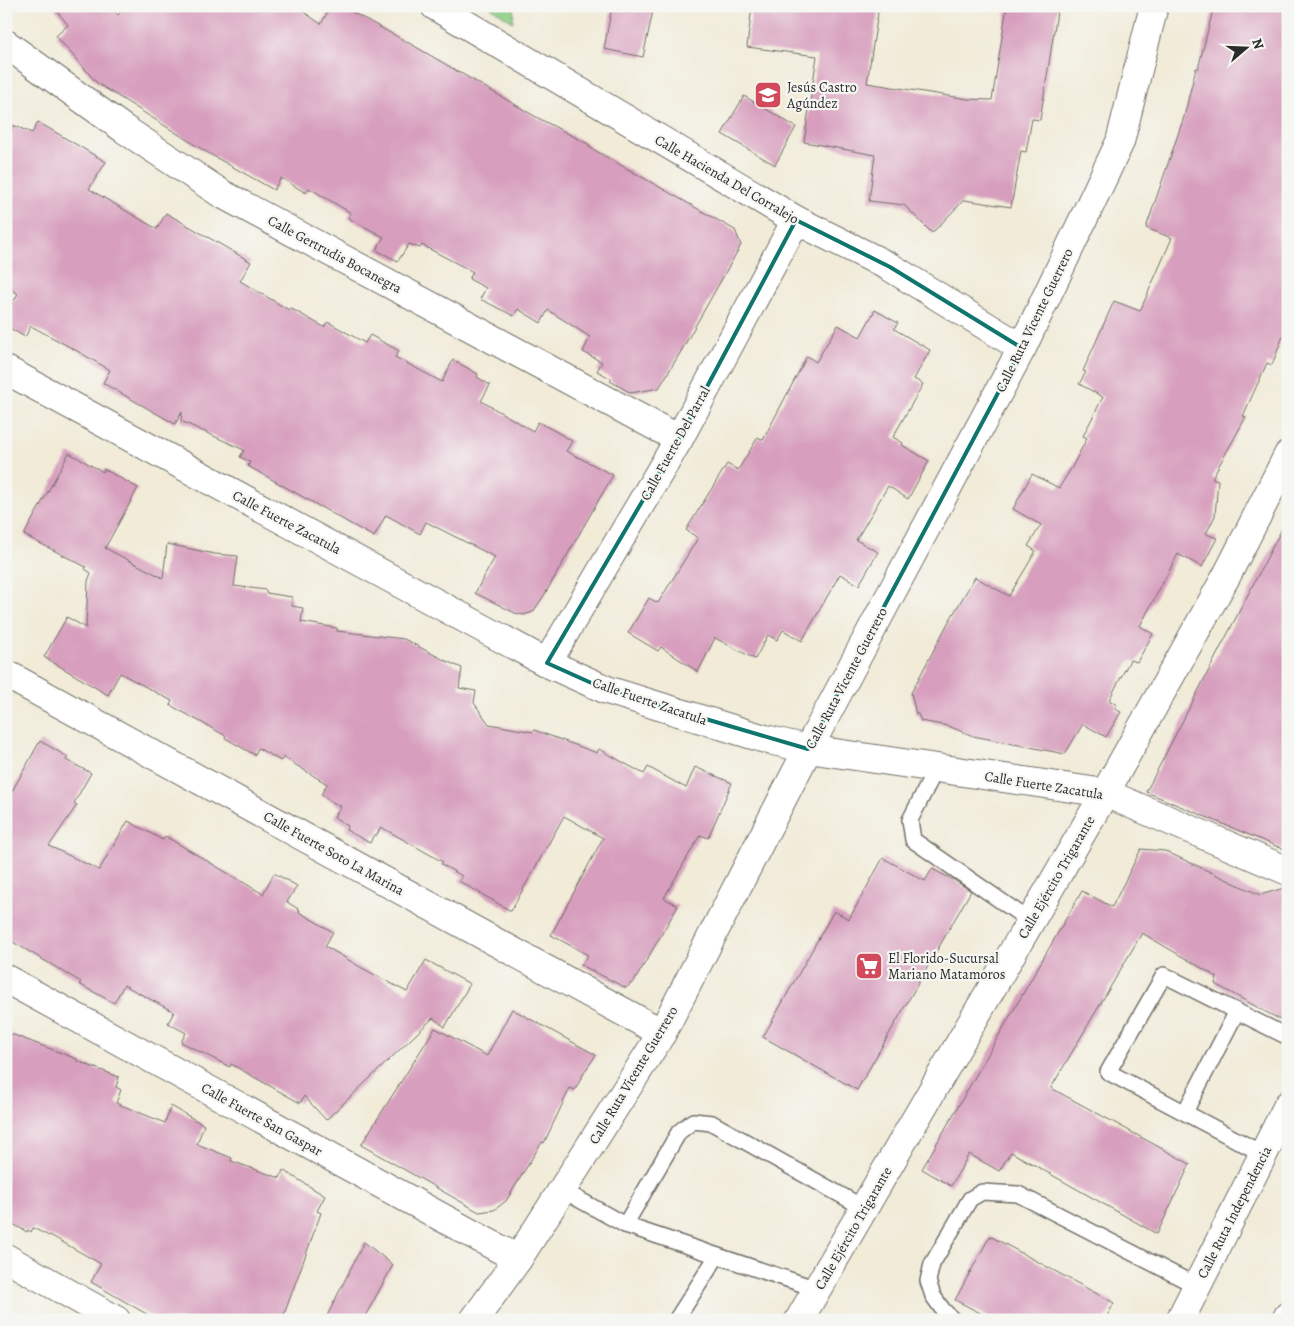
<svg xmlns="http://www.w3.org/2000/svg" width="1294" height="1326" font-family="Alegreya,serif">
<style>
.green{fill:#90d189;stroke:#5e7e5a}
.building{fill:#d79ebd}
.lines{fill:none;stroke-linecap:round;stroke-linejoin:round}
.lane-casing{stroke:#706e68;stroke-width:18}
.street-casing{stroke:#706e68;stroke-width:30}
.secondary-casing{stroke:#706e68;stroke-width:30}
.primary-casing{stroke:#706e68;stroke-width:30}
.lane{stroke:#fff;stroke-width:15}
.street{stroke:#fff;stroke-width:28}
.secondary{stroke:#fff;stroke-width:28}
.primary{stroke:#fff;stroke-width:28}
.marked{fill:none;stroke:#0f766e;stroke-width:4;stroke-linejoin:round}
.labels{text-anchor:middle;stroke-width:4.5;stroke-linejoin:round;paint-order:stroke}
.poi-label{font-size:14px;fill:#2b2b2b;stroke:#f6f6f2;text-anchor:start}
.street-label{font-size:14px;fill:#2b2b2b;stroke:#f6f6f2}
</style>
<rect width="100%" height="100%" fill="#f6f6f2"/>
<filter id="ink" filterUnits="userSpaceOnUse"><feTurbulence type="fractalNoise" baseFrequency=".02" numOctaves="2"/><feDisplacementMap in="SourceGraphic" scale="10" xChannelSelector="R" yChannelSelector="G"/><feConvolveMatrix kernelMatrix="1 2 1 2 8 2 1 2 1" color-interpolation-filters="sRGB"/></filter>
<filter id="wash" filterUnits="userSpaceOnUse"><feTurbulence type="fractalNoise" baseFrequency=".0096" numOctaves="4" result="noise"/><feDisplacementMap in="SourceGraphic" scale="20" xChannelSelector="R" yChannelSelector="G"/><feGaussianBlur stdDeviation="1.12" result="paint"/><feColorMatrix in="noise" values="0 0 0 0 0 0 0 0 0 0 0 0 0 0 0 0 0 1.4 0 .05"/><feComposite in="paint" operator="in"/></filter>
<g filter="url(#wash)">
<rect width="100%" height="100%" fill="#f1ebd8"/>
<polygon class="green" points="489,6 514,6 513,22"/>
<g id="blocks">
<g class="building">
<polygon points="53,6 108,6 118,15 125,6 295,6 321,24 331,6 341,6 409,43 538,118 590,145 589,147 735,230 741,245 680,353 659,388 631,393 610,381 612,379 597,371 602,362 583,352 590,337 548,310 541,323 518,309 514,316 480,299 486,288 469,279 473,272 422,245 420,248 409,244 398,261 376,250 384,237 348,218 351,213 309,188 306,193 281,178 274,190 208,153 97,83 56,36 68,25"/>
<polygon points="612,6 654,6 643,57 604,49"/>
<polygon points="752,6 879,6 867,83 968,99 992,100 1007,6 1058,6 1040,120 1032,119 1026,152 1021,151 1011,207 964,200 932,233 904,205 869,201 875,155 804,142 817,56 747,47"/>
<polygon points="1214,6 1288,6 1288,323 1272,365 1267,363 1243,416 1246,417 1212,478 1218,480 1215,516 1206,534 1217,538 1202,567 1178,554 1140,626 1153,634 1137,662 1130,660 1109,700 1117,705 1115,709 1121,712 1106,737 1083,724 1065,754 973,736 948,726 921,721 918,714 916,714 911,693 948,623 975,577 1009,596 1036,551 1028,546 1041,525 1013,509 1032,474 1059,488 1072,467 1087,438 1083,436 1103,397 1079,384 1086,372 1083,371 1114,301 1140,311 1172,238 1146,228 1184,117 1196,68 1198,69"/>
<polygon points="744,96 796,127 775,165 722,134"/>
<polygon points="38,122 106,162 89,189 157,229 166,213 251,262 240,281 289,310 290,308 324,327 328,322 365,343 370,335 399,351 395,357 442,382 453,360 478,374 477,377 490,385 481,401 533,431 538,422 555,431 572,441 566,451 613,475 545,594 533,612 524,615 515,613 475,593 495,557 426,522 420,534 386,515 374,537 248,466 250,462 240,457 244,450 181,421 182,412 175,424 103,383 110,370 79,352 31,326 25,337 6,326 6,314 18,294 6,286 6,148 13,125 32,133"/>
<polygon points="875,310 898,323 894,329 930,350 914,379 923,384 893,437 903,443 902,445 929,461 908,499 888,486 856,540 878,552 859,585 840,574 802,641 783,630 777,640 768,635 755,659 715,638 698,672 661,647 658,651 628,633 649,598 658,603 698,538 686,530 727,464 738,470 758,437 763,440 807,356 816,362 838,325 860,337"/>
<polygon points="69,453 103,472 104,469 138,488 105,548 163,578 167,544 215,554 238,556 234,586 266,590 266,593 292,597 292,606 303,608 301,622 337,628 337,631 404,639 446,661 462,668 459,688 476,691 474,703 489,724 533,732 534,730 597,753 599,749 644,774 648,767 686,788 695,767 732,783 708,838 700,835 664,898 678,906 635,980 626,988 581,965 588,955 551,935 603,838 564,816 511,911 459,881 462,876 441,864 443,862 381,827 376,836 374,834 370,843 346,830 348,826 334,817 341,807 321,795 327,784 283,757 281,761 258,748 255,755 225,738 226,736 170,705 172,701 120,673 108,695 44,657 67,617 86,628 88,581 91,573 85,569 86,567 24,535"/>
<polygon points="1288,517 1288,851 1146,792"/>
<polygon points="40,741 68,757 66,760 91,773 74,803 77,805 49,846 99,870 128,821 163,840 165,836 263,894 274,873 297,886 287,902 300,910 299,912 333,932 325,946 362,968 407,992 426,960 470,984 445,1027 433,1018 326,1120 304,1096 300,1103 231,1064 230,1067 181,1042 186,1033 168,1023 174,1012 124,985 114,1003 79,984 81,982 6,938 6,802"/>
<polygon points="1141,849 1165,851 1260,895 1288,887 1288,1024 1215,984 1217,977 1142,933 1051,1088 1190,1164 1157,1234 1011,1152 999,1171 969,1154 951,1186 922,1169 1082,891 1112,907"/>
<polygon points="883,858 925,881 932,869 954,880 971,891 857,1090 763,1037 834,911 849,919"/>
<polygon points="512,1009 596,1055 585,1071 575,1090 570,1088 544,1143 542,1142 506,1201 494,1210 479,1212 361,1145 435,1028 487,1056"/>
<polygon points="6,1032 77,1059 77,1061 119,1077 116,1087 121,1090 116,1103 165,1123 171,1106 204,1125 197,1144 232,1158 231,1161 280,1178 283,1170 325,1196 317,1211 321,1213 282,1320 157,1320 91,1282 101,1264 50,1235 49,1236 33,1228 31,1232 28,1230 27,1232 6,1220"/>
<polygon points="990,1236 1114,1303 1105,1320 994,1320 955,1300"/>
<polygon points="364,1242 393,1265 363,1320 325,1320"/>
</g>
</g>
</g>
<g filter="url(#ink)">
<use href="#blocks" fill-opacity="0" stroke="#706e68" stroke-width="1"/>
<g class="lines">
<g class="lane-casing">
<g id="lane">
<polyline points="936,769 910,820 913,840 1030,921"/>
<polyline points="1185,1112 1237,1011"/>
<polyline points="1263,1154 1108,1072 1164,975 1288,1037"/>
<polyline points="562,1190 625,1225 817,1289"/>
<polyline points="625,1225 679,1132 693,1121 712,1123 864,1208"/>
<polyline points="676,1320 717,1256"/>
<polyline points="953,1320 943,1310 933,1296 928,1281 932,1264 970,1199 982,1192 1018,1194 1197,1286"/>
</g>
</g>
<g class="street-casing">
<g id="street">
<polyline points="435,6 796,220 890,267 1022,348"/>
<polyline points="6,44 124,129 222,194 679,439"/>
<polyline points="6,370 547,663 607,690 765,739 808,749 1105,793 1288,871"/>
<polyline points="547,663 679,439 796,220"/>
<polyline points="6,674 662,1033"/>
<polyline points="6,979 518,1259"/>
<polyline points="6,1258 116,1320"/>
<polyline points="799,1320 1105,793 1227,575 1288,455"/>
</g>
</g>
<g class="secondary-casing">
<polyline id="secondary" points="474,1320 518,1259 662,1033 808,749 1022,348 1120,142 1154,6"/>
</g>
<g class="primary-casing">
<g id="primary">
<polyline points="1180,1320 1288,1105"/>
<polyline points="1286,1320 1288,1316"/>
</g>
</g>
<use href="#lane" class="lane"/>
<use href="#street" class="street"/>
<use href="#secondary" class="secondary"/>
<use href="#primary" class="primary"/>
</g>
</g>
<path class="marked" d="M796 220 890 267 1022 348 808 749 607 690 547 663 679 439Z"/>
<defs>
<g id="school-square" transform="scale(1.4375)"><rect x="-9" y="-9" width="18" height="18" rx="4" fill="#d1495b" stroke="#f6f6f2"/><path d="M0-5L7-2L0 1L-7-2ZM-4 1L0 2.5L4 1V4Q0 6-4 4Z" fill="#fff"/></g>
<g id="supermarket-square" transform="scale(1.4375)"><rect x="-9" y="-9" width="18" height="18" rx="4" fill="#d1495b" stroke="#f6f6f2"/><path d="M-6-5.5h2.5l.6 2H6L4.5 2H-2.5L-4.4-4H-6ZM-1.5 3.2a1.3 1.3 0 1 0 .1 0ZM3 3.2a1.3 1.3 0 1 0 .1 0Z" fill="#fff"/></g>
</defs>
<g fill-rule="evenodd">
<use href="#school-square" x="768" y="95"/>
<use href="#supermarket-square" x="869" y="966"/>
</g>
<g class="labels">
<g class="poi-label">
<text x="787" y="92">Jesús Castro<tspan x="787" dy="16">Agúndez</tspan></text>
<text x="888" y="963">El Florido-Sucursal<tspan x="888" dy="16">Mariano Matamoros</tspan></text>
</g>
<g class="street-label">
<text transform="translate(727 179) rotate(30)" y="5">Calle Hacienda Del Corralejo</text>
<text transform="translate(335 254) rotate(28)" y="5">Calle Gertrudis Bocanegra</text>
<text transform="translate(1034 320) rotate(-64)" y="5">Calle Ruta Vicente Guerrero</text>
<text transform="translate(675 443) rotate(-61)" y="5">Calle Fuerte Del Parral</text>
<text transform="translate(287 522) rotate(28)" y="5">Calle Fuerte Zacatula</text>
<text transform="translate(846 678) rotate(-62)" y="5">Calle Ruta Vicente Guerrero</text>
<text transform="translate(650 701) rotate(19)" y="5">Calle Fuerte Zacatula</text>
<text transform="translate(1044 785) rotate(9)" y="5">Calle Fuerte Zacatula</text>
<text transform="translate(334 853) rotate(29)" y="5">Calle Fuerte Soto La Marina</text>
<text transform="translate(1056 877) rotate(-60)" y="5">Calle Ejército Trigarante</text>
<text transform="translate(633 1075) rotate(-59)" y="5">Calle Ruta Vicente Guerrero</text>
<text transform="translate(262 1119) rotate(29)" y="5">Calle Fuerte San Gaspar</text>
<text transform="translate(1234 1212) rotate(-63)" y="5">Calle Ruta Independencia</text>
<text transform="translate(853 1228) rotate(-60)" y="5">Calle Ejército Trigarante</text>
</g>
</g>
<rect width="1294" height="1326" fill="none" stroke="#f6f6f2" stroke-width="25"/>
<g transform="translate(1246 48) rotate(71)" stroke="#f6f6f2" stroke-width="4" paint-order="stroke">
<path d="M0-4L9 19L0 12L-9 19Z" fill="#2b2b2b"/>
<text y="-8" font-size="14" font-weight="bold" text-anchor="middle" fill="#2b2b2b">N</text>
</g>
</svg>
